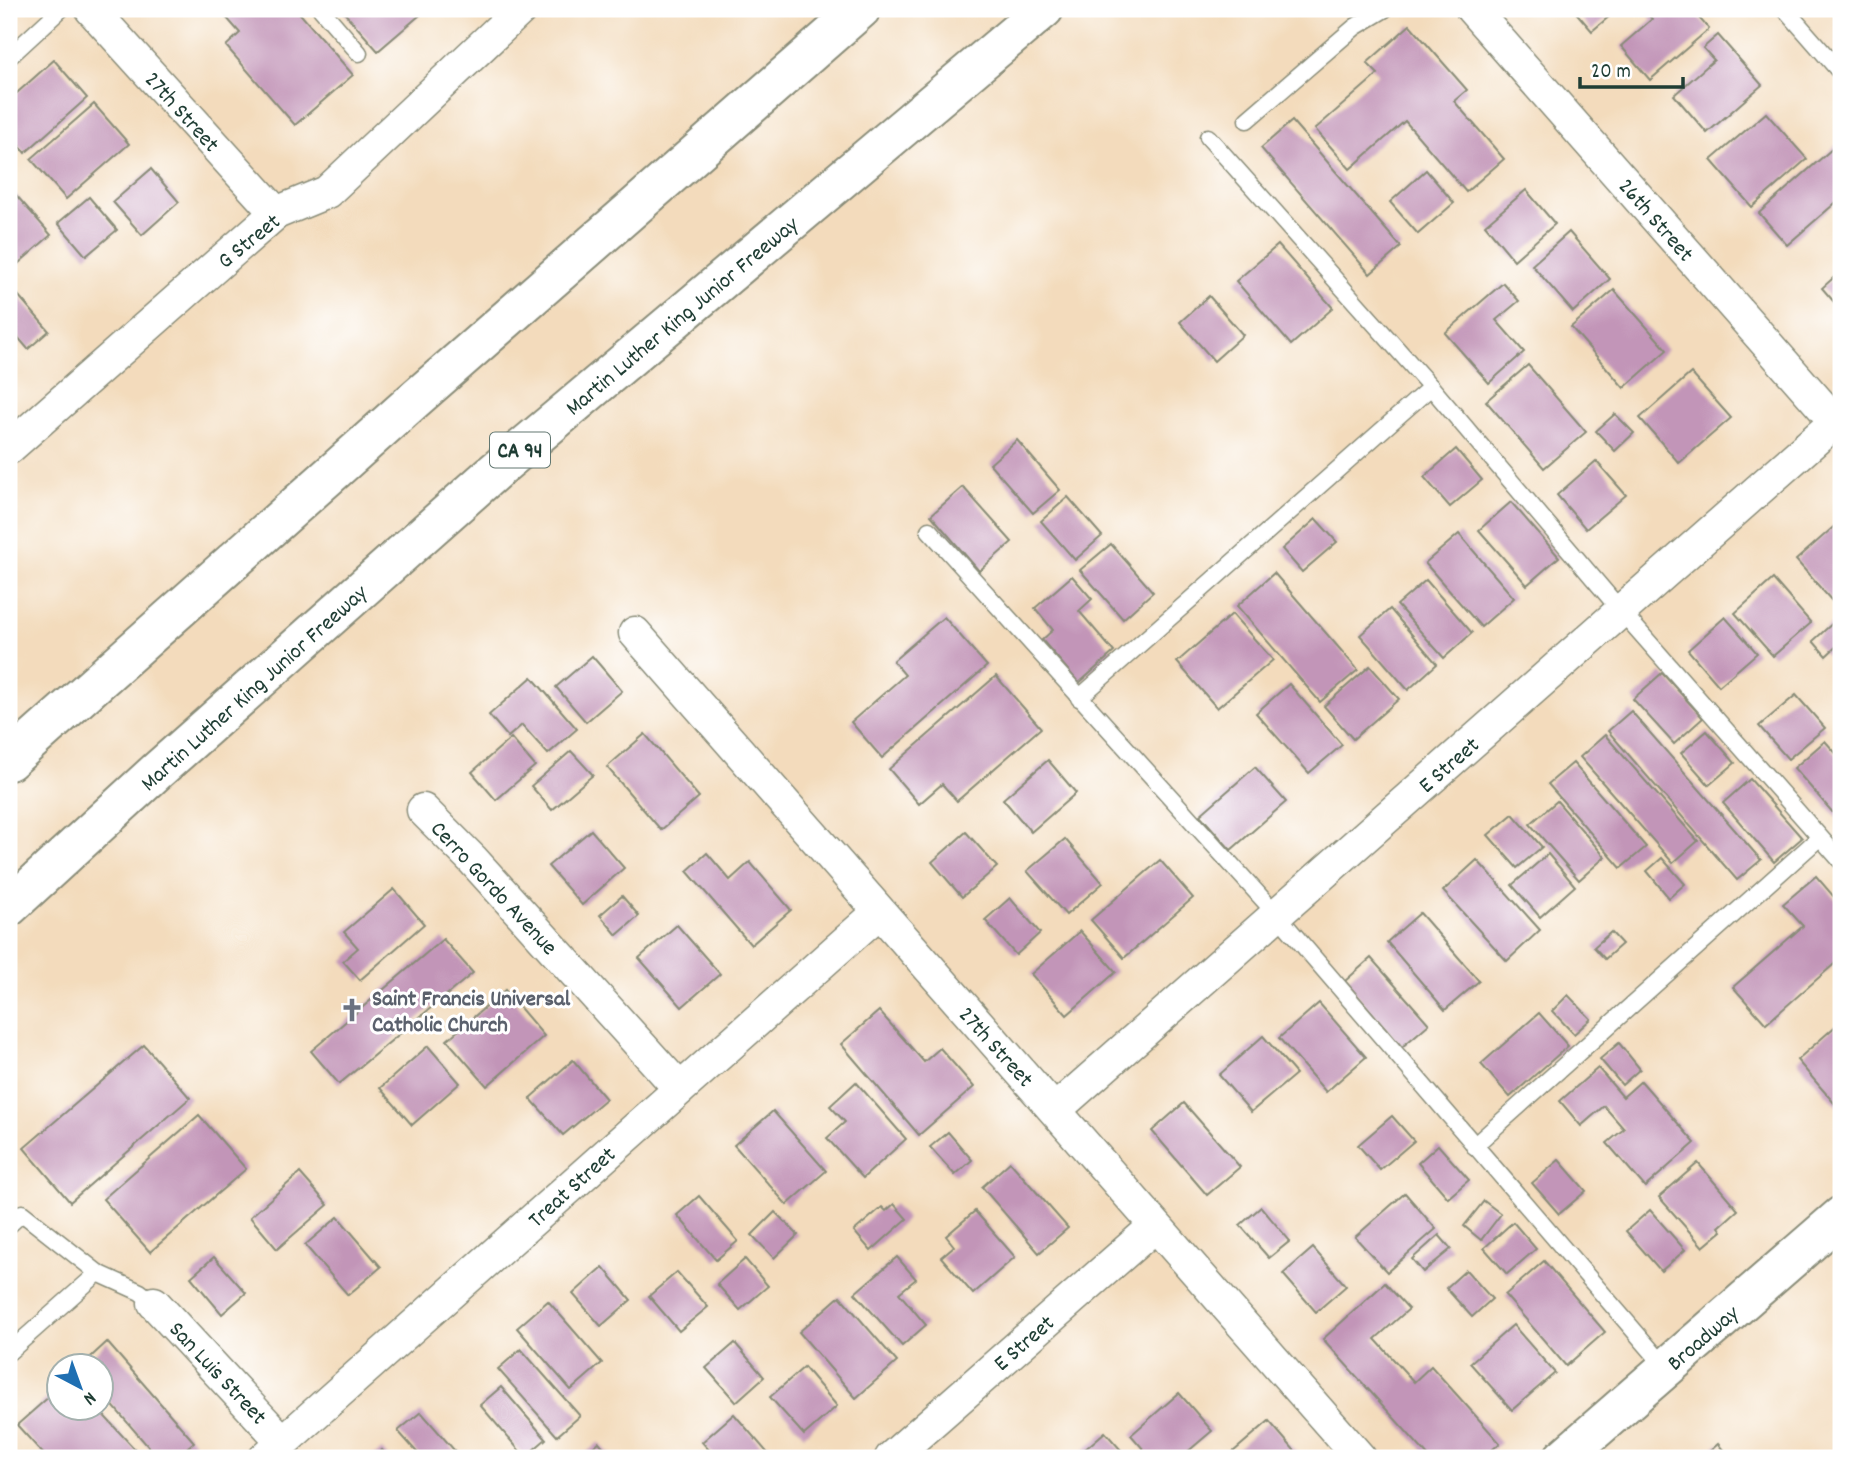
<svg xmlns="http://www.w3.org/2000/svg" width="1850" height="1467" font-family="Dekko,sans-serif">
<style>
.building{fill:#c295b8}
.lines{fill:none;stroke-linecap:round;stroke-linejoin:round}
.service-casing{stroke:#898c78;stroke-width:19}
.minor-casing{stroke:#898c78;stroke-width:35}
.primary-casing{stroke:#898c78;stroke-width:42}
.motorway-casing{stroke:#898c78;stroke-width:42}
.service{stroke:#fff;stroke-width:16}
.minor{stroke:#fff;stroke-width:32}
.primary{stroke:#fff;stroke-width:38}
.motorway{stroke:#fff;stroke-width:38}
.labels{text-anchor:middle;stroke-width:6;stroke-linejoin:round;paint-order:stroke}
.shield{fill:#fff;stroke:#627771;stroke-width:2}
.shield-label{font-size:21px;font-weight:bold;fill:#1f3d34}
.street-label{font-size:23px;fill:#1f3d34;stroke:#fff}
.worship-label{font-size:23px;font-weight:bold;fill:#5b616d;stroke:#fff;text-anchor:start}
</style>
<rect width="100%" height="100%" fill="#fff"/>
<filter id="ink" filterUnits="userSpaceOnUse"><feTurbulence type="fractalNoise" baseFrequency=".0143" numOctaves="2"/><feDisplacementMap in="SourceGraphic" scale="14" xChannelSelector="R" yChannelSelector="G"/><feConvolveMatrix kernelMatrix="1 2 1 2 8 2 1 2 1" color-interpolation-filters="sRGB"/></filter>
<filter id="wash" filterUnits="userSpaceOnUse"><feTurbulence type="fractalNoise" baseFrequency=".00686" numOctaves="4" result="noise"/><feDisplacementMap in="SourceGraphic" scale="28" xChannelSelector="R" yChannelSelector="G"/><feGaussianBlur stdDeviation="1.57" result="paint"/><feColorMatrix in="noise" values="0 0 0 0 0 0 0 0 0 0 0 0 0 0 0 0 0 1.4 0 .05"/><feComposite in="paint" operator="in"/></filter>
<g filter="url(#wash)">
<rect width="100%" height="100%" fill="#f3dbbc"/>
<g id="blocks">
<g class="building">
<polygon points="9,9 20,9 9,19"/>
<polygon points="219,9 296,9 353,75 295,125 226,46 240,33"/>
<polygon points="341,9 427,9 378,51"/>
<polygon points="1573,9 1618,9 1592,31"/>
<polygon points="1643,9 1691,9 1709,29 1650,80 1621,46 1652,19"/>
<polygon points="1410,25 1467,90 1454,101 1504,159 1466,192 1405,121 1350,169 1315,129 1378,74 1367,63"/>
<polygon points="1718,35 1762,85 1707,133 1674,95 1714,60 1703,48"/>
<polygon points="54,60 87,98 25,153 9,134 9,100"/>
<polygon points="94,104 129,144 66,199 31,159"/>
<polygon points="1766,113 1807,159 1752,207 1711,160"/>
<polygon points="1292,121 1401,247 1370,274 1261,148"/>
<polygon points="1841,141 1841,198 1787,245 1759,213"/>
<polygon points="151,169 179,202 142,235 113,202"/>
<polygon points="1426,170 1454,203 1418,234 1390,202"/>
<polygon points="9,187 51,235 11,270 9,268"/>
<polygon points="1526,190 1555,224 1514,260 1485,225"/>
<polygon points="89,197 117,230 86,256 58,223"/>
<polygon points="1569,232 1610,279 1573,312 1532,265"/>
<polygon points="1278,245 1333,308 1291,345 1236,281"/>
<polygon points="1841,271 1841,310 1822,288"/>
<polygon points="1503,283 1519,301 1496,320 1524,352 1489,383 1445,333"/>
<polygon points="1614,290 1667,350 1624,388 1571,327"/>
<polygon points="18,295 49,331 28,349 9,327 9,303"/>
<polygon points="1209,296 1243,335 1214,361 1180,322"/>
<polygon points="1528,365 1586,432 1544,468 1486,401"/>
<polygon points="1691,373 1731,418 1679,463 1640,418"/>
<polygon points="1615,414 1634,433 1615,451 1596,431"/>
<polygon points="1017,440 1060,490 1033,513 990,464"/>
<polygon points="1456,449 1482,480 1450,507 1424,477"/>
<polygon points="1596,461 1626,495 1586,529 1557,495"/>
<polygon points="963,487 1012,542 979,571 931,515"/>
<polygon points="1068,497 1102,536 1075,560 1041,521"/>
<polygon points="1511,502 1559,557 1527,585 1479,530"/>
<polygon points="1316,519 1337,542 1302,572 1282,549"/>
<polygon points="1839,522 1841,524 1841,607 1839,609 1796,560"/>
<polygon points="1459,534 1514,598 1481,627 1425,563"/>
<polygon points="1111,544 1153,592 1123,619 1080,570"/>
<polygon points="1274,573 1358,670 1320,702 1237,606"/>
<polygon points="1072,576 1092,599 1079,611 1114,652 1079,683 1042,640 1053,630 1035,608"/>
<polygon points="1773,579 1811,623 1773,656 1735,613"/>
<polygon points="1426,580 1472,633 1444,658 1397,605"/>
<polygon points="1390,609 1437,664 1408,690 1360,635"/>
<polygon points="1232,614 1273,660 1217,708 1177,662"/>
<polygon points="944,617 987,666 882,758 851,722 905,675 893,661"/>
<polygon points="1725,617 1757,653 1719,686 1688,650"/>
<polygon points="1835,621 1841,628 1841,642 1826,656 1813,641"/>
<polygon points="592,656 622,691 586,722 556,687"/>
<polygon points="1370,666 1399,699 1353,739 1324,706"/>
<polygon points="1662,673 1703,718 1674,744 1633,699"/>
<polygon points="996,676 1041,728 957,801 942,784 919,804 889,769"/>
<polygon points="532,677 577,729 548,754 522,725 508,737 489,715"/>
<polygon points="1289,684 1342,745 1309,773 1256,713"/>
<polygon points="1796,695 1825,728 1788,759 1759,726"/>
<polygon points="1631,711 1761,860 1737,880 1608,731"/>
<polygon points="1707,731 1735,763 1709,785 1681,753"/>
<polygon points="645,734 699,797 661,830 607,767"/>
<polygon points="1605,735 1698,841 1673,863 1580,757"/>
<polygon points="511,738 535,766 496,800 472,772"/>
<polygon points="1825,741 1841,759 1841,822 1794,768"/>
<polygon points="571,751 593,775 552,810 531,786"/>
<polygon points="1048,760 1076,793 1031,832 1003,799"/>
<polygon points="1573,763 1646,847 1621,868 1548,784"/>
<polygon points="1255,767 1286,802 1231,850 1200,815"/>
<polygon points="1750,779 1802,838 1774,862 1723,803"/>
<polygon points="1557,801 1605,857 1579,880 1530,824"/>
<polygon points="1513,814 1542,847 1517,868 1488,835"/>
<polygon points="591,830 624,868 582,905 548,866"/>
<polygon points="966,832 997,867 962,897 932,862"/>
<polygon points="1065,839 1103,883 1066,915 1027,871"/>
<polygon points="707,853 730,880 750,862 791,910 751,945 687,871"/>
<polygon points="1548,854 1575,886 1540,917 1512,885"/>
<polygon points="1662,858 1685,884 1669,898 1647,871"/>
<polygon points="1160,860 1193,898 1124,958 1091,920"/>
<polygon points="1477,860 1540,930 1507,961 1443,891"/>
<polygon points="1816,876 1841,905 1841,958 1766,1024 1733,987 1803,926 1783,904"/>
<polygon points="394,889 424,924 360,980 343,961 358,948 344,932"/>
<polygon points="622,896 639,916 617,935 600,915"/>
<polygon points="1010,898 1040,933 1016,955 985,920"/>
<polygon points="1420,913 1479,981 1445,1010 1387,942"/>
<polygon points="677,925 720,974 682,1007 639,958"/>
<polygon points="1080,931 1116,972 1067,1015 1031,974"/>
<polygon points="1611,932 1622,944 1605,959 1594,947"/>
<polygon points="443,939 473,973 339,1084 311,1051"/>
<polygon points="1371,958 1429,1024 1402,1047 1345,981"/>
<polygon points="505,990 544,1036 487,1086 447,1040"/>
<polygon points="1568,995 1591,1019 1574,1034 1552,1011"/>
<polygon points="1319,1003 1366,1057 1326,1092 1279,1038"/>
<polygon points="879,1011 924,1062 940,1048 974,1087 919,1135 841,1044"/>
<polygon points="1539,1013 1568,1046 1510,1097 1481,1064"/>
<polygon points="1838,1024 1841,1028 1841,1111 1797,1060"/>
<polygon points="1263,1036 1296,1074 1251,1112 1219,1075"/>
<polygon points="1619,1043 1640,1069 1622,1085 1600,1059"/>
<polygon points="144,1045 190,1098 70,1202 24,1148"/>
<polygon points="428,1046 460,1083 412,1125 380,1088"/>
<polygon points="573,1060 606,1099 563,1135 530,1098"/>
<polygon points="1598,1068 1623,1097 1641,1081 1695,1143 1645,1187 1607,1143 1624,1129 1604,1106 1581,1126 1560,1101"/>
<polygon points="856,1082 906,1139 863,1178 827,1138 845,1122 830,1106"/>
<polygon points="1184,1103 1240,1167 1207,1195 1152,1131"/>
<polygon points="773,1111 826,1171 787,1205 734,1145"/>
<polygon points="199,1115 246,1169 150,1252 103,1199"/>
<polygon points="1392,1116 1414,1141 1380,1170 1358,1145"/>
<polygon points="948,1132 972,1160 955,1175 930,1147"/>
<polygon points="1438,1145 1469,1180 1448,1198 1418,1163"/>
<polygon points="1559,1160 1586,1191 1559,1214 1532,1183"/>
<polygon points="1010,1162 1068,1228 1039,1253 982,1187"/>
<polygon points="1698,1163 1738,1210 1719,1227 1722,1231 1703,1247 1659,1197"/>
<polygon points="300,1173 328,1205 277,1249 250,1217"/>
<polygon points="1405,1193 1436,1229 1387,1272 1355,1237"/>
<polygon points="699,1196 738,1241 716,1260 677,1215"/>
<polygon points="1484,1201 1501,1214 1481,1240 1464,1226"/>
<polygon points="894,1204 907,1219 871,1251 854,1231 882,1207 886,1211"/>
<polygon points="1261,1207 1290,1241 1269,1258 1240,1225"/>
<polygon points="1650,1210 1685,1250 1661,1271 1626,1231"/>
<polygon points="975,1211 1015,1257 973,1294 941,1257 954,1246 946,1236"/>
<polygon points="775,1212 798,1235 774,1258 752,1235"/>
<polygon points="338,1217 381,1267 348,1295 305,1245"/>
<polygon points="1513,1222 1536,1249 1507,1274 1484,1248"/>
<polygon points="1439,1235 1451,1249 1423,1272 1412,1259"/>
<polygon points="1313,1248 1346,1286 1316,1312 1283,1274"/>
<polygon points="214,1257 246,1293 222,1314 191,1277"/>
<polygon points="897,1257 916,1279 899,1293 926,1325 902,1346 855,1293"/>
<polygon points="745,1259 768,1286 740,1310 717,1284"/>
<polygon points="1544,1261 1605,1332 1566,1366 1505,1295"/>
<polygon points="603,1267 631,1300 601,1326 573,1294"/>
<polygon points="1466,1270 1492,1299 1472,1317 1446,1288"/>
<polygon points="677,1272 708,1307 679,1331 649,1296"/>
<polygon points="1385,1283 1409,1309 1375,1339 1414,1382 1431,1366 1500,1443 1483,1458 1430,1458 1323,1339"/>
<polygon points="840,1296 897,1362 856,1398 799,1332"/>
<polygon points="548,1301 602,1363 571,1390 517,1328"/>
<polygon points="1513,1325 1555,1373 1512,1410 1470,1363"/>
<polygon points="107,1342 194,1442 175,1458 158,1458 102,1393 102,1366 81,1366"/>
<polygon points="735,1343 764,1377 736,1402 706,1368"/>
<polygon points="521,1349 580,1416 557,1436 498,1369"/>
<polygon points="804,1367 837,1406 804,1435 770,1397"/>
<polygon points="60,1387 60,1408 97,1408 143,1458 47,1458 17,1425"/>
<polygon points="501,1387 546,1439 525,1457 480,1405"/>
<polygon points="1179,1393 1212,1431 1185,1454 1188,1458 1151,1458 1131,1435"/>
<polygon points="421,1412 461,1458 422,1458 398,1431"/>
<polygon points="734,1414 772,1458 716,1458 702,1442"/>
<polygon points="1269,1421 1301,1458 1226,1458"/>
<polygon points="1105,1432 1128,1458 1075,1458"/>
<polygon points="599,1442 613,1458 580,1458"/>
<polygon points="1718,1444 1730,1458 1702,1458"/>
<polygon points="382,1450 389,1458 372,1458"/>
</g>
</g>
</g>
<g filter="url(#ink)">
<use href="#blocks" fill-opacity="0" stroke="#898c78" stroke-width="2"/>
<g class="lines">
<g class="service-casing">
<g id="service">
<polyline points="321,9 359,53"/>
<polyline points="1785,9 1841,73"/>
<polyline points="9,57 61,9"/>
<polyline points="1247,120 1355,27 1385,9"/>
<polyline points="1208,137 1431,387 1622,612 1841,861"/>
<polyline points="929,530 1277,915 1667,1369"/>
<polyline points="1079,698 1431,387"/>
<polyline points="1474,1146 1819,838"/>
<polyline points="9,1225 22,1213 98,1273 9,1352"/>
<polyline points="98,1273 140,1292 154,1303"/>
</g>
</g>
<g class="minor-casing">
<g id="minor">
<polyline points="91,9 276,213"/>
<polyline points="1472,9 1841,428"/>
<polyline points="9,448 276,213 327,192 521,9"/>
<path d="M635 633C875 910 1118 1184 1360 1458"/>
<polyline points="423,810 472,859 680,1089"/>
<polyline points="1055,1110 1841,417"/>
<polyline points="154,1303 283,1442"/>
<polyline points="265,1458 878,913"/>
<polyline points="891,1458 1155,1226"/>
</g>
</g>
<g class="primary-casing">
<polyline id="primary" points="1563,1458 1841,1216"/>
</g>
<g class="motorway-casing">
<g id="motorway">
<polyline points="9,761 413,401 861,9"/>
<polyline points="9,907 157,771 494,472 1044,9"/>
</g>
</g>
<use href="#service" class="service"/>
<use href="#minor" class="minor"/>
<use href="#primary" class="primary"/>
<use href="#motorway" class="motorway"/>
</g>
</g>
<defs>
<g id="church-bare" transform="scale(1.89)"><path d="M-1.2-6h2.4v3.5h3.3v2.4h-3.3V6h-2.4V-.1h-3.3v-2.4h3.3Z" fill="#6b7280" stroke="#fff" stroke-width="2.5" paint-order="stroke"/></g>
</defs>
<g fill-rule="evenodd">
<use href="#church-bare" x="352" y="1010"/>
</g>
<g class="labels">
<rect class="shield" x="490" y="432.5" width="60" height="35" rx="5"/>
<g class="shield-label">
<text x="520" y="457">CA 94</text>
</g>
<g class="street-label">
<text transform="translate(183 111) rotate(48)" y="8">27th Street</text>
<text transform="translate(1657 219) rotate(49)" y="8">26th Street</text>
<text transform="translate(248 240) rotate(-39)" y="8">G Street</text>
<text transform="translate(681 315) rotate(-40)" y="8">Martin Luther King Junior Freeway</text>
<text transform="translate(253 687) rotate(-42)" y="8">Martin Luther King Junior Freeway</text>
<text transform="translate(1448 764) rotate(-41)" y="8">E Street</text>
<text transform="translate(495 887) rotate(47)" y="8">Cerro Gordo Avenue</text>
<text transform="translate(997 1046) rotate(48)" y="8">27th Street</text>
<text transform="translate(571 1186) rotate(-42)" y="8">Treat Street</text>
<text transform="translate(1702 1337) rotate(-41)" y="8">Broadway</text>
<text transform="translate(1023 1342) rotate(-41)" y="8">E Street</text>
<text transform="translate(219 1372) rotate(47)" y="8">San Luis Street</text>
</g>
<g class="worship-label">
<text x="372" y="1005">Saint Francis Universal<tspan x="372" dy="26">Catholic Church</tspan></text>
</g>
</g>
<rect width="1850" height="1467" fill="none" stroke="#fff" stroke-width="35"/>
<g transform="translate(80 1387) rotate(139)"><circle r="33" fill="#ffffff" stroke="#a5b1ae" stroke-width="2"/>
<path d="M0-5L12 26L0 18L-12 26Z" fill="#1f6fb2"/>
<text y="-10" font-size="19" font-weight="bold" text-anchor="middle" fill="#1f3d34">N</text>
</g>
<path d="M1580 77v10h103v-10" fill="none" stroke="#1f3d34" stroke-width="3.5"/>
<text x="1591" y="77" font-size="21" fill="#1f3d34" stroke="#ffffff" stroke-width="5" paint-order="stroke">20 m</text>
</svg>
